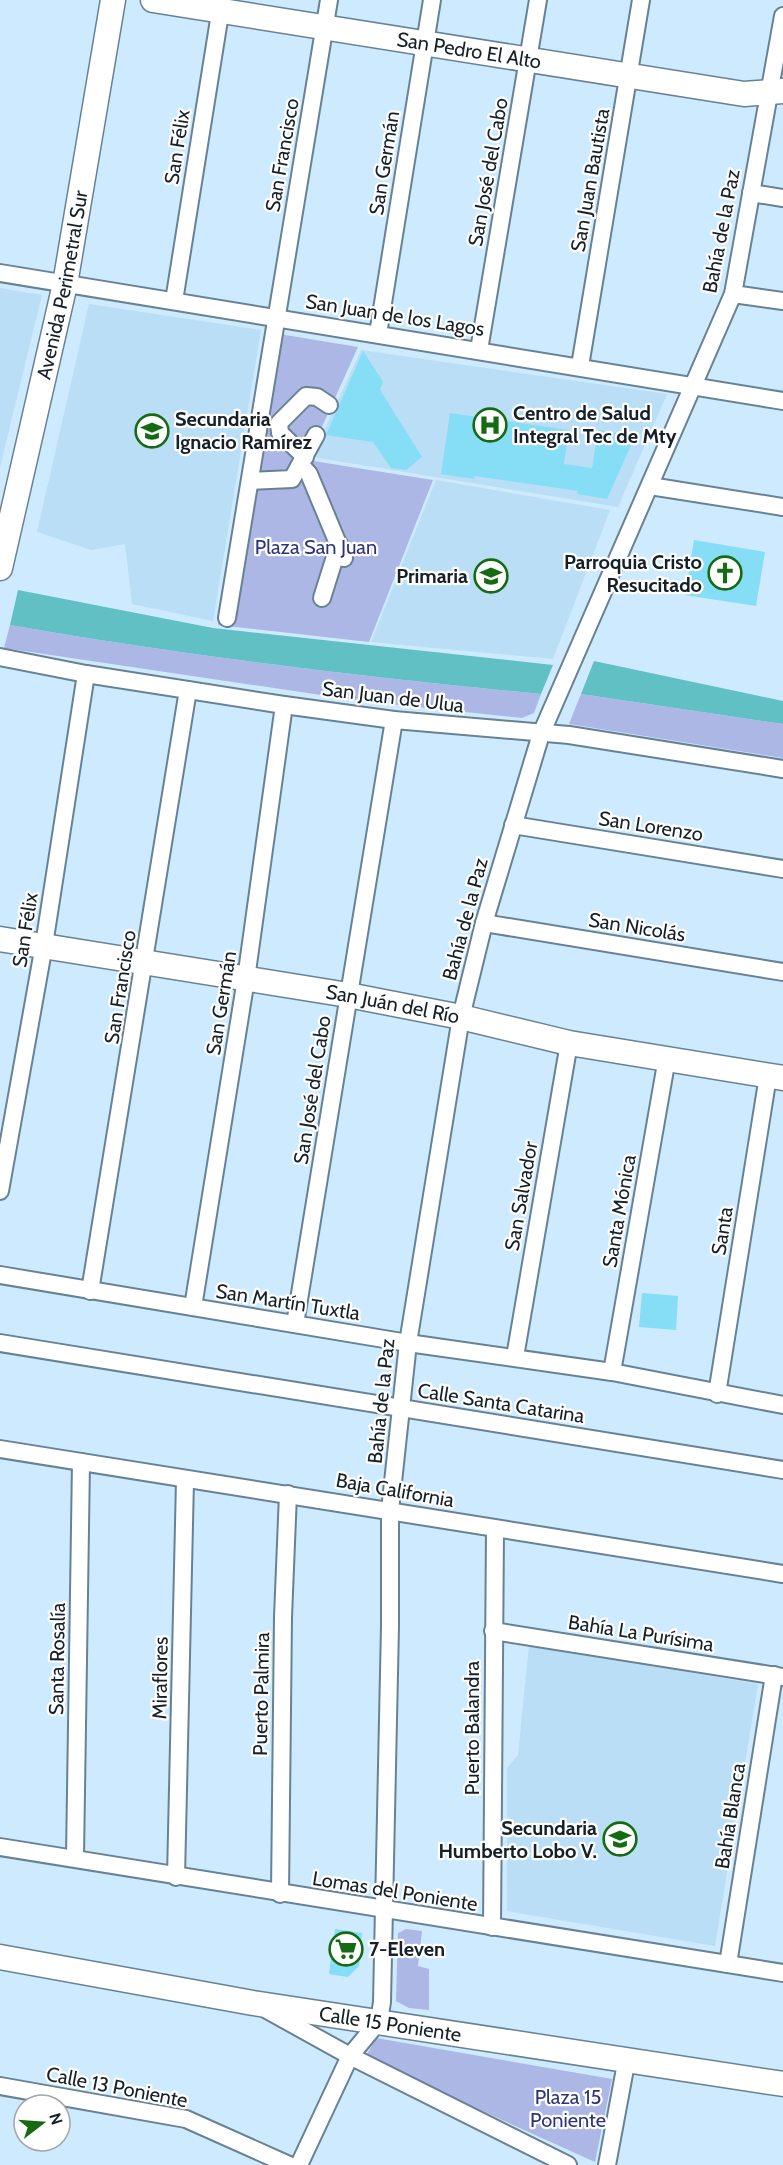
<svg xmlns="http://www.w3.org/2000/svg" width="783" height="2165" font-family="Cabin,sans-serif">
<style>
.built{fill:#badef6}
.green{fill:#adb7e6}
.water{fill:#60c0c4}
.building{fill:#86ddf6}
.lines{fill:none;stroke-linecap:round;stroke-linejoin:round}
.street-casing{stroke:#688294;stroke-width:20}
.secondary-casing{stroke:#688294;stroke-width:27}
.street{stroke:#fff;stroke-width:16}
.secondary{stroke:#fff;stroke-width:24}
.labels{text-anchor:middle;stroke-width:4.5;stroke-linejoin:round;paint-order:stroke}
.street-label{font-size:20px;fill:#152027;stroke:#fff}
.poi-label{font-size:20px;font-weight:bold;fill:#152027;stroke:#fff;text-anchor:start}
.park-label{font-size:20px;fill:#2e347c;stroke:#fff}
</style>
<rect width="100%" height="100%" fill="#cdeafe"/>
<g class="built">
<polygon points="0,288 42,295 0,467"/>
<polygon points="89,304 261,330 213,621 132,604 125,544 91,550 37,532"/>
<polygon points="361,350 667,394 618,507 312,457"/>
<polygon points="436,480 610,510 553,659 371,642"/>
<polygon points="529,1645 758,1684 715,1946 507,1911 507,1768 518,1755"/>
</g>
<g class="green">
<polygon points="267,332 358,347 307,460 433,480 369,642 218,625"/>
<path d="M10 625C187 656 363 677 541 694L534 713 522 718 361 701 4 648Z"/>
<polygon points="581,694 783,724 783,758 569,724"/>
<polygon points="406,1929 422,1931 418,1966 429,1969 429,2010 409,2008 396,2001 398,1933"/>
<polygon points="376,2038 612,2079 595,2162 365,2058"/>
</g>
<g class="water">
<path d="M18 590 213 628 553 665 541 694C363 677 187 656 10 625Z"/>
<polygon points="594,661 783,701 783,724 581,694"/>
</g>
<g class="building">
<polygon points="363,351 383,382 380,390 422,457 406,470 391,468 373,442 326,435"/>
<polygon points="450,413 569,430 564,464 592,468 598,430 635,436 607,499 577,494 578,491 475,476 474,479 441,474"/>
<polygon points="694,540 765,552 756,606 685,595"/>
<polygon points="642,1293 678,1296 676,1330 639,1327"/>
<polygon points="335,1929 362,1933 359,1966 348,1977 329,1974"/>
</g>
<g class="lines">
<g class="street-casing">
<g id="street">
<polyline points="751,193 783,198"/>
<polyline points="0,273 783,401"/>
<polyline points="733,294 783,301"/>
<polyline points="174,301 222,1"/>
<polyline points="378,334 432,0"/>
<polyline points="479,350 538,0"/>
<polyline points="580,366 641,0"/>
<polyline points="305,457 280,433 279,423 306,396 317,397 329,405"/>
<polyline points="301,465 309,474 344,558"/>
<polyline points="250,481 292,479 316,435"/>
<polyline points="650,486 783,507"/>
<polyline points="322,598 339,544"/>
<polyline points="227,618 329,0"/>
<polyline points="0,657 86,674 284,705 394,720 569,735 783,769"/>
<polyline points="513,825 783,869"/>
<polyline points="484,923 783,972"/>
<polyline points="0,1191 44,945 86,674"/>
<polyline points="0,1275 408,1343 612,1372 783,1405"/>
<polyline points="90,1291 188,690"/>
<polyline points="193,1307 246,979 284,705"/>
<polyline points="295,1324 394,720"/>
<polyline points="0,1343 783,1470"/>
<polyline points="515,1357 569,1043"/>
<polyline points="612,1372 667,1058"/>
<polyline points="717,1394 768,1076"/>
<polyline points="0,1449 783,1574"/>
<polyline points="493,1631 783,1677"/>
<polyline points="0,1847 783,1973"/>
<polyline points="75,1857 81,1462"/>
<polyline points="176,1877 185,1480"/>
<polyline points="280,1894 283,1617 288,1494"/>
<polyline points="492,1927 495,1530"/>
<polyline points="728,1964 774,1675"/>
<polyline points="267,2010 350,2056 568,2165"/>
<polyline points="0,2086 186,2119 289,2165"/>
<polyline points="299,2165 350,2056 379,2021 382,2002 390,1626 390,1510 408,1343 461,1017 484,923 541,734 733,294 783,16"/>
<polyline points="607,2165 627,2058"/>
</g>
</g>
<g class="secondary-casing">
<g id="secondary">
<path id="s1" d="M153 0 744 94 783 91"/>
<path id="s2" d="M0 568 65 284 113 0"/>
<path id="s3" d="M0 939 348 995 461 1017 569 1043 783 1078"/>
<path id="s4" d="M0 1957 253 2003 783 2084"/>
</g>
</g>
<use href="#street" class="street"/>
<use href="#secondary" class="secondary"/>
</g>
<defs>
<g id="hospital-ring" transform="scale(1.725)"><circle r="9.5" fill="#fff" stroke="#156b13" stroke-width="1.5"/><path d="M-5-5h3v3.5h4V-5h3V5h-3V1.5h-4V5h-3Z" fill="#156b13"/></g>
<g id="school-ring" transform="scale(1.725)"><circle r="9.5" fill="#fff" stroke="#156b13" stroke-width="1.5"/><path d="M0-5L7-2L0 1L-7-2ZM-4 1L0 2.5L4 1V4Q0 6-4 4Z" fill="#156b13"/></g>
<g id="church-ring" transform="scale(1.725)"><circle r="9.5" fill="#fff" stroke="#156b13" stroke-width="1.5"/><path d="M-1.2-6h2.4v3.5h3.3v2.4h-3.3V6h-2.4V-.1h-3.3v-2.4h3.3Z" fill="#156b13"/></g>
<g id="supermarket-ring" transform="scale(1.725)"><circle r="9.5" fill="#fff" stroke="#156b13" stroke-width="1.5"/><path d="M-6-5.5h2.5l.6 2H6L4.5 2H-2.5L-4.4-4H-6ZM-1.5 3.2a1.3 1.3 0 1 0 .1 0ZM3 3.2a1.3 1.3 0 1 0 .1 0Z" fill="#156b13"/></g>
</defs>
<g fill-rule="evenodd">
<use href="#hospital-ring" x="490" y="425"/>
<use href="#school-ring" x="152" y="431"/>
<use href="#church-ring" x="725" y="573"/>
<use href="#school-ring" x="491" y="576"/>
<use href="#school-ring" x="620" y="1839"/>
<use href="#supermarket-ring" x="346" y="1949"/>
</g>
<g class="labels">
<g class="street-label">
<text dy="7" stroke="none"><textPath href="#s1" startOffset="320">San Pedro El Alto</textPath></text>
<text transform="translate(177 147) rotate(-81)" y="7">San Félix</text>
<text transform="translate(282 155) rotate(-80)" y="7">San Francisco</text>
<text transform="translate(384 163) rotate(-81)" y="7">San Germán</text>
<text transform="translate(488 172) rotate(-80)" y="7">San José del Cabo</text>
<text transform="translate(590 180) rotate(-80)" y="7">San Juan Bautista</text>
<text transform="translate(721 231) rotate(-79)" y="7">Bahía de la Paz</text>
<text dy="7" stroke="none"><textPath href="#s2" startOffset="290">Avenida Perimetral Sur</textPath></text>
<text transform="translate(395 315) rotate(9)" y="7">San Juan de los Lagos</text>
<text transform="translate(393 697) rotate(7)" y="7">San Juan de Ulua</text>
<text transform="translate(651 826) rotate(9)" y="7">San Lorenzo</text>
<text transform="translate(465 919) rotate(-75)" y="7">Bahía de la Paz</text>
<text transform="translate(637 927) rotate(9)" y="7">San Nicolás</text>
<text transform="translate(25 930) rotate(-81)" y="7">San Félix</text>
<text transform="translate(120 987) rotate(-81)" y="7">San Francisco</text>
<text transform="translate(221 1003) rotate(-81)" y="7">San Germán</text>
<text dy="7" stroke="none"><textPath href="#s3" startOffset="398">San Juán del Río</textPath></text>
<text transform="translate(312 1090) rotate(-81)" y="7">San José del Cabo</text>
<text transform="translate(521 1196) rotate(-80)" y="7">San Salvador</text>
<text transform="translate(619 1211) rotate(-80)" y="7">Santa Mónica</text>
<text transform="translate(722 1231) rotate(-81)" y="7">Santa</text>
<text transform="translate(288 1302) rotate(9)" y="7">San Martín Tuxtla</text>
<text transform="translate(381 1401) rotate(-84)" y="7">Bahía de la Paz</text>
<text transform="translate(501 1403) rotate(9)" y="7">Calle Santa Catarina</text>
<text transform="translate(395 1490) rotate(10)" y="7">Baja California</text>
<text transform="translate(641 1633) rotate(9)" y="7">Bahía La Purísima</text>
<text transform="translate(57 1659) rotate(-89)" y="7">Santa Rosalía</text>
<text transform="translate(160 1678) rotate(-89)" y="7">Miraflores</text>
<text transform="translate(261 1694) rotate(-89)" y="7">Puerto Palmira</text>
<text transform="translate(472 1728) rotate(-90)" y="7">Puerto Balandra</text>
<text transform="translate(730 1816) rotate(-81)" y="7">Bahía Blanca</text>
<text transform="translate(395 1891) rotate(9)" y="7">Lomas del Poniente</text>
<text dy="7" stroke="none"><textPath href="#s4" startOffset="396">Calle 15 Poniente</textPath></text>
<text transform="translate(117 2087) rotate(11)" y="7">Calle 13 Poniente</text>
</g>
<g class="poi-label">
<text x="513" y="420">Centro de Salud<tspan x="513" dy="23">Integral Tec de Mty</tspan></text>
<text x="175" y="426">Secundaria<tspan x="175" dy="23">Ignacio Ramírez</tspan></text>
<text x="702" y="569" text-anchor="end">Parroquia Cristo<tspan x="702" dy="23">Resucitado</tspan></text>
<text x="468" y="583" text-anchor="end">Primaria</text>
<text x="597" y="1835" text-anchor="end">Secundaria<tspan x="597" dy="23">Humberto Lobo V.</tspan></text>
<text x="369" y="1956">7-Eleven</text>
</g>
<g class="park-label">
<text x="316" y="554">Plaza San Juan</text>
<text x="568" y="2104">Plaza 15<tspan x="568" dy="23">Poniente</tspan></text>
</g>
</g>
<g transform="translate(42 2123) rotate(73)"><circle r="28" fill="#ffffff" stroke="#a1a6a9" stroke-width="1.5"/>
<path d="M0-4.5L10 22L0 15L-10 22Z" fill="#156b13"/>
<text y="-9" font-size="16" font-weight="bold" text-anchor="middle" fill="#152027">N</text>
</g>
</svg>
